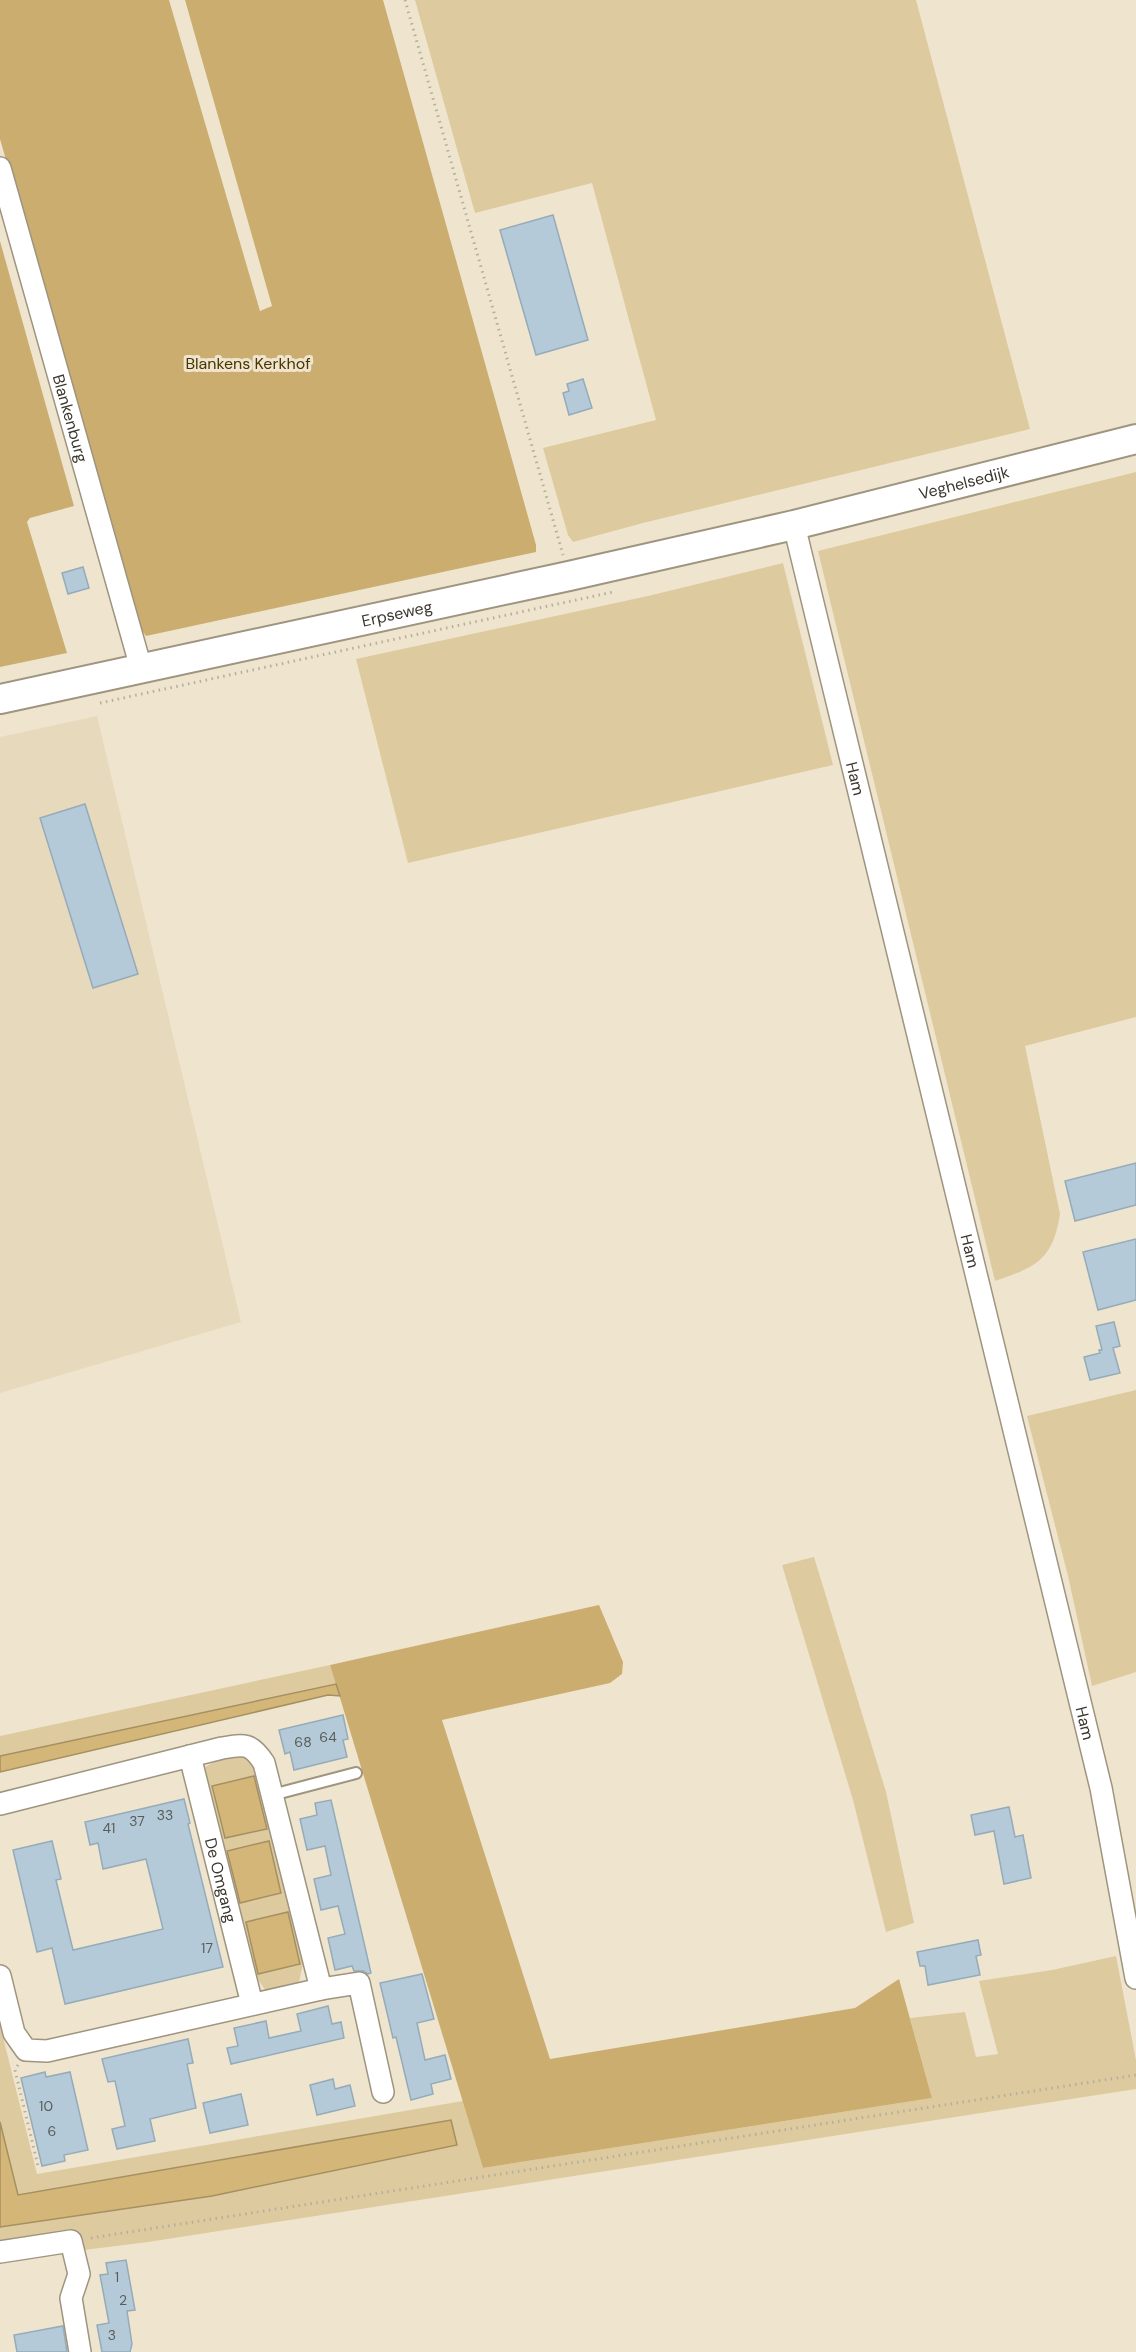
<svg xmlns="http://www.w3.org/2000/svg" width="1136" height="2352" font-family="'DM Sans',sans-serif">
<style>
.built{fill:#e7d9bc}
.green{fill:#deca9f}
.forest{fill:#caad6f}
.water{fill:#d3b678;stroke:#a59062;stroke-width:1.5}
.building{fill:#b4cad8;stroke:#95abb9;stroke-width:1.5}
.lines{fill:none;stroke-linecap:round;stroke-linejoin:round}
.service-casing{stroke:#9e947f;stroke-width:14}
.minor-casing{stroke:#9e947f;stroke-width:24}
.secondary-casing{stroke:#9e947f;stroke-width:32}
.path{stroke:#b6ae9c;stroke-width:3;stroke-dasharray:1.5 4.5;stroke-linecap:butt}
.service{stroke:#fff;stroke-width:10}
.minor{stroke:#fff;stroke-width:21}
.secondary{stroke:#fff;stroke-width:28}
.labels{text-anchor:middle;stroke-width:6;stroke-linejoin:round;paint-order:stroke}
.number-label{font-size:14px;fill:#595c59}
.park-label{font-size:16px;fill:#483400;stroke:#efe5ce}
.street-label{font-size:16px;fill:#3b372f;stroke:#efe5ce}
</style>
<rect width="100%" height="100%" fill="#efe5ce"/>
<polygon class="built" points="97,716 241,1322 0,1393 0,737"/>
<g class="green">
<polygon points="415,0 916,0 1030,429 643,523 573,542 568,535 543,448 656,420 592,183 475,213"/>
<path d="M1136 472V1017L1025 1046 1060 1214C1053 1260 1036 1267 995 1281L818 551Z"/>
<polygon points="783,563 833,765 408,863 356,659 648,596"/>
<polygon points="1136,1390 1136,1672 1092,1686 1068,1576 1027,1416"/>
<polygon points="814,1557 886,1792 914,1923 886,1932 853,1800 782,1565"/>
<polygon points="330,1665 336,1684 0,1756 0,1736"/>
<polygon points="235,1756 252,1758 257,1773 303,1964 299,1982 266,1991 256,1977 208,1786 205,1767 216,1761"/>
<polygon points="1116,1956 1136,2060 1136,2089 148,2242 84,2250 78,2232 0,2246 0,2025 37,2174 463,2101 483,2168 932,2098 910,2018 965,2012 976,2057 998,2054 979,1981 1052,1970"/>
</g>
<g class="forest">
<polygon points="0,0 169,0 260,311 272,306 185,0 383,0 536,545 536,552 146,636 140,628 0,139"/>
<polygon points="0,241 74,506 30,518 27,522 67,653 0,667"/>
<polygon points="599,1605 623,1662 622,1674 610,1683 442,1720 550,2059 855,2008 899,1979 932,2098 483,2168 330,1665"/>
</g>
<g class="water">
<polygon points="336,1684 340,1696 328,1695 0,1772 0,1756"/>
<polygon points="254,1776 267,1829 225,1838 212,1786"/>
<polygon points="269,1841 281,1893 240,1903 227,1851"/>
<polygon points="288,1912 300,1964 258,1974 246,1922"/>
<polygon points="451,2120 457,2145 212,2196 0,2227 0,2122 18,2195"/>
</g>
<g class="building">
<polygon points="553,215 588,340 536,355 500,230"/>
<polygon points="583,379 592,408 569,415 563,393 569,391 567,384"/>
<polygon points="83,567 89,588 68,594 62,573"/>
<polygon points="85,804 138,974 93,988 40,818"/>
<polygon points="1136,1163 1136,1205 1075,1221 1065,1181"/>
<polygon points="1136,1239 1136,1300 1098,1310 1083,1252"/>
<polygon points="1114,1322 1120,1346 1113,1348 1120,1373 1090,1380 1084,1357 1100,1353 1099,1350 1102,1350 1096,1326"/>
<polygon points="343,1715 348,1739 343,1740 347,1757 294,1770 290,1752 285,1754 279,1730"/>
<polygon points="184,1799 190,1823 188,1824 223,1967 65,2004 52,1948 37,1952 13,1850 52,1841 61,1879 56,1880 73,1950 163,1929 146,1859 103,1869 98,1843 90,1845 85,1822"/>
<polygon points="331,1800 371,1973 368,1974 363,1971 354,1971 352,1966 335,1970 328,1938 345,1934 338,1906 321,1910 314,1879 331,1875 325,1846 307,1850 300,1819 317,1815 315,1803"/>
<polygon points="1009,1807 1015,1837 1023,1835 1031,1878 1004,1884 994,1831 975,1835 971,1815"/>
<polygon points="978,1940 981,1955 976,1956 980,1975 928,1985 925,1966 920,1966 917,1952"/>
<polygon points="422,1974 434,2019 417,2023 425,2060 445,2055 451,2079 431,2084 433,2094 411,2100 396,2037 393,2038 380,1983"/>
<polygon points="328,2006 332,2024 341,2022 344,2038 231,2064 227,2048 238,2046 234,2028 266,2021 269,2038 301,2031 297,2014"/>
<polygon points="188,2039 193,2063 187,2064 196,2108 150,2119 155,2141 117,2149 112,2129 125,2126 115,2081 108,2082 102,2059"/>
<polygon points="45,2072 46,2077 70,2072 88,2150 64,2155 65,2161 42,2166 21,2078"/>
<polygon points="333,2079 335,2089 350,2085 355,2106 317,2115 310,2085"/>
<polygon points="241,2094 248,2125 210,2133 203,2103"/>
<polygon points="126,2260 135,2310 127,2311 132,2344 130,2352 102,2352 97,2325 109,2323 100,2275 108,2274 106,2263"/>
<polygon points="63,2326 67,2352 17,2352 14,2335"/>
</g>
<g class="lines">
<g class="service-casing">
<polyline id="service" points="272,1795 356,1773"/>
</g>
<g class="minor-casing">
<g id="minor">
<path id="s1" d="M0 168 141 668"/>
<path id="s2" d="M794 525 1101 1788 1136 1978"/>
<path id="s3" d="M190 1756 252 2004"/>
<path d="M0 1804 222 1748C245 1744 251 1743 264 1763L321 1989 47 2051 26 2050 14 2033 0 1976"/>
<polyline points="321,1989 359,1983 383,2092"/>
<polyline points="0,2252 71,2241 79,2274 71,2298 80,2352"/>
</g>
</g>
<g class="secondary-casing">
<g id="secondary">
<path id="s4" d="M0 699 569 576 794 525 1136 439"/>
</g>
</g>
<g class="path">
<polyline points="405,0 563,555"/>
<polyline points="100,703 613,592"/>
<polyline points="18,2065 15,2070 38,2166"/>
<polyline points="91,2238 1136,2075"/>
</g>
<use href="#service" class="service"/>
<use href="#minor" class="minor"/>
<use href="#secondary" class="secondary"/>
</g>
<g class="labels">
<g class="number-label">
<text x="328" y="1742">64</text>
<text x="303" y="1747">68</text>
<text x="165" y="1820">33</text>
<text x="137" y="1826">37</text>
<text x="109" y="1833">41</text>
<text x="207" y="1953">17</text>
<text x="46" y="2111">10</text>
<text x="52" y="2136">6</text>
<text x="117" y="2282">1</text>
<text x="123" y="2305">2</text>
<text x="112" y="2340">3</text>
</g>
<g class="park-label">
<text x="248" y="369">Blankens Kerkhof</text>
</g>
<g class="street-label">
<text dy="6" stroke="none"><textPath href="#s1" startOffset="260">Blankenburg</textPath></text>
<text dy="6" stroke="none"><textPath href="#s4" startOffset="988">Veghelsedijk</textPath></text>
<text dy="6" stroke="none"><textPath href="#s4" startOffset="406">Erpseweg</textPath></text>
<text dy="6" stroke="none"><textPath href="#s2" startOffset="261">Ham</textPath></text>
<text dy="6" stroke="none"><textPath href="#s2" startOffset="747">Ham</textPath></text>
<text dy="6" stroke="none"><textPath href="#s2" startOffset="1233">Ham</textPath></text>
<text dy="6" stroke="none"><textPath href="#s3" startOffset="128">De Omgang</textPath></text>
</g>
</g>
</svg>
